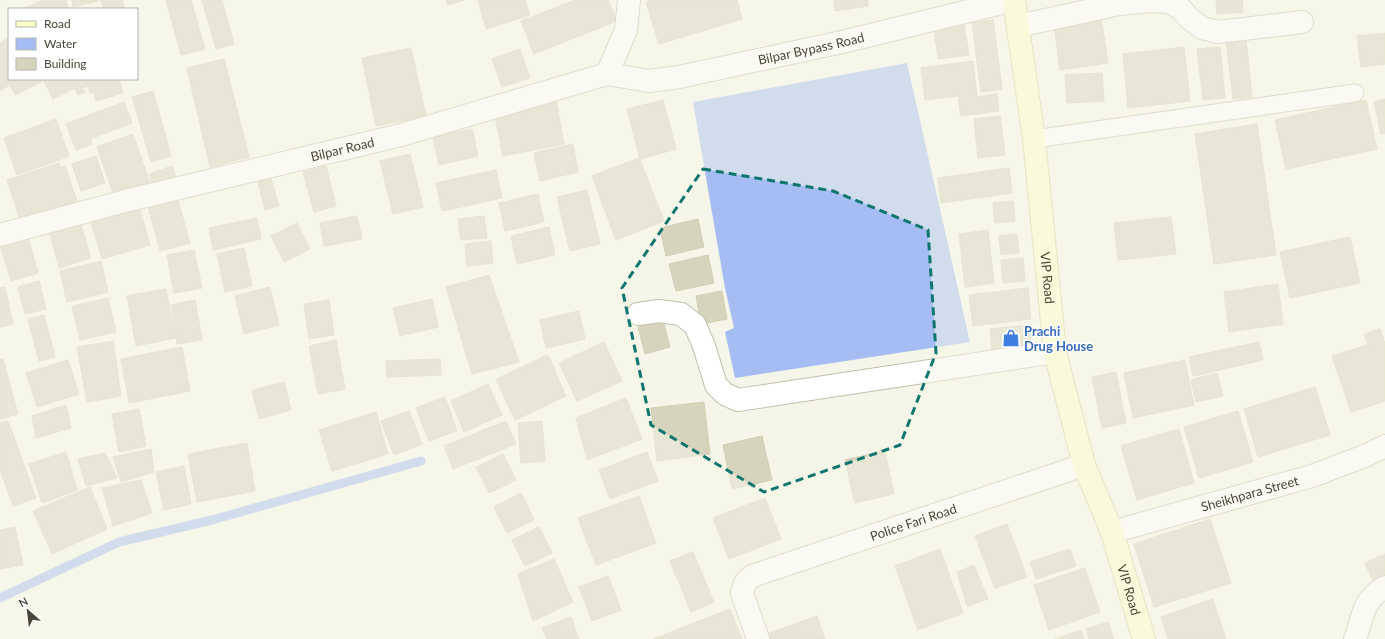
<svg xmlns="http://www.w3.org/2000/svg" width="1385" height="639" font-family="Lato,sans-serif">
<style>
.water{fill:#a5bdf2}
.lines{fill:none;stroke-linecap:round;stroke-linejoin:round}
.stream{stroke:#a5bdf2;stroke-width:9}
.building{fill:#d7d4be;stroke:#d2cfb1}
.lane-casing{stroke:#c1c0ac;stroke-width:19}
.street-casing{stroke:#c1c0ac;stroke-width:24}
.secondary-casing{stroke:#d1d296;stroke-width:24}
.lane{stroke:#fff;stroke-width:17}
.street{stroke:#fff;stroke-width:22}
.secondary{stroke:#fdffc9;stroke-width:22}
.marked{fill:none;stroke:#0f766e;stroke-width:3;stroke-dasharray:8 5;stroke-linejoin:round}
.labels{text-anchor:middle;stroke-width:3;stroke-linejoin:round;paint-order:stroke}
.street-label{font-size:13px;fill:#494737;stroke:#fff}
.shop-label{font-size:13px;font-weight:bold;fill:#366cbe;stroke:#fff;text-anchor:start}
</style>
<rect width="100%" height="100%" fill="#f5f5e9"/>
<polygon class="water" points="907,63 970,342 735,378 725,332 734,328 725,288 693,102"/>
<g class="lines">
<polyline class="stream" points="0,598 119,542 212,520 421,461"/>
</g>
<g class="building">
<polygon points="43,0 66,0 68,9 23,9"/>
<polygon points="72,0 98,0 98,1 73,7"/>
<polygon points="101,0 122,0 125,9 103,9"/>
<polygon points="166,0 191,0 205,49 181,55"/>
<polygon points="202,0 222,0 234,44 216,49"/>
<polygon points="446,0 464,0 448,5"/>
<polygon points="478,0 525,0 530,15 486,29"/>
<polygon points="575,0 608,0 617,21 534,54 521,21"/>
<polygon points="651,0 737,0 742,19 659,44 646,2"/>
<polygon points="834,0 868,0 868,6 835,11"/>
<polygon points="1216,0 1242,0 1243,12 1217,14"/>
<polygon points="1101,17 1108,63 1060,70 1054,24"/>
<polygon points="993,20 1002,89 981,92 972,22"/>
<polygon points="964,25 969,55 938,59 934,29"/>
<polygon points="1385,33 1385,64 1361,67 1357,36"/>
<polygon points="1246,38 1252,97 1233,99 1226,40"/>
<polygon points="7,39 9,42 9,79 40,79 41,82 15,95 10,85 0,91 0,43"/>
<polygon points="1184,47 1190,101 1128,108 1123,54"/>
<polygon points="1220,47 1225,98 1203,100 1197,49"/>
<polygon points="411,48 426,116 376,126 362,58"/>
<polygon points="520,49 530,78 502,87 492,59"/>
<polygon points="224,59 249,157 210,167 187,68"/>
<polygon points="973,61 977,97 997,94 999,111 961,116 958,96 925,100 921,68"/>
<polygon points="1102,73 1104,101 1067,103 1065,75"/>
<polygon points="43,79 84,79 87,86 82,88 85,92 78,95 75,88 53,99"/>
<polygon points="85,79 119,79 123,93 96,101 94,92 90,93"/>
<polygon points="153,91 171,156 151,162 132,97"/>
<polygon points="1385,99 1385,133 1381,134 1374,102"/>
<polygon points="556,100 564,144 503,156 494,112"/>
<polygon points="663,100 676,149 640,159 627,109"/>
<polygon points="1366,100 1377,149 1286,169 1275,120"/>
<polygon points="124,102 132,123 90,139 92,144 76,150 66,124"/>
<polygon points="1000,116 1005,155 978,158 974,119"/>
<polygon points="56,119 69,156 17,175 4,138"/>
<polygon points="1257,124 1276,255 1214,264 1195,134"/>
<polygon points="472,129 478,156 439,165 433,137"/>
<polygon points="133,134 150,183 114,196 97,147"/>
<polygon points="573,144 578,172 540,181 534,153"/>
<polygon points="410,154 423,207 393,214 380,161"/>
<polygon points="96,156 105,183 81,191 72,164"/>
<polygon points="639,158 664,221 616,240 592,176"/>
<polygon points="59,163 60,167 65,166 77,201 20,220 7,180"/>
<polygon points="172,166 178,183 153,186 149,174"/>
<polygon points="326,166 336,206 314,212 303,172"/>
<polygon points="1009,168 1012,193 941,203 938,178"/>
<polygon points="496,170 502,198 442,211 436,183"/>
<polygon points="271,179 279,206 265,210 258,182"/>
<polygon points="587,190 600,244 570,251 557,197"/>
<polygon points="538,194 544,222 505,231 499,203"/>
<polygon points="177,197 190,243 160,251 148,206"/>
<polygon points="1013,201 1015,221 995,223 993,203"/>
<polygon points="139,205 150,245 102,259 90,219"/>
<polygon points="357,216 362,239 324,246 320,223"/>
<polygon points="484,216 487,238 461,240 458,219"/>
<polygon points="1171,217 1176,254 1118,260 1114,223"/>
<polygon points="257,218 261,239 213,250 209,228"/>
<polygon points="698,219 704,247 666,256 660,228"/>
<polygon points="80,221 91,258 59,268 49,230"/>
<polygon points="297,223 310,249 284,262 271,236"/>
<polygon points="549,227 555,255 517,264 511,236"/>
<polygon points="988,230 994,283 965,287 959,234"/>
<polygon points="27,234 38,273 11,281 0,245"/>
<polygon points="1017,234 1019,253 1001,255 999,236"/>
<polygon points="1350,237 1360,283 1290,298 1280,252"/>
<polygon points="491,241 493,263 467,266 465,244"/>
<polygon points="244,248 252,286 225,292 217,254"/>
<polygon points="194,250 202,288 174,293 167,255"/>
<polygon points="708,255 714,283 676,291 669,264"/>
<polygon points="1023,258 1025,281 1003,283 1001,260"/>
<polygon points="101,261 108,292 67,302 60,271"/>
<polygon points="489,275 519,362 472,374 446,287"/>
<polygon points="39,281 46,309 25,314 18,287"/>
<polygon points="1278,284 1283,324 1229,332 1224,292"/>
<polygon points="5,287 13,324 0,327 0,288"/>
<polygon points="270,287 279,325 244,334 235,296"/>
<polygon points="1028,288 1031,319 973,326 969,295"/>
<polygon points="166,289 175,338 136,346 127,296"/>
<polygon points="722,291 727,319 701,324 696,296"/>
<polygon points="108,298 116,332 80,340 72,306"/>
<polygon points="432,299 438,327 400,336 393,308"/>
<polygon points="195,300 202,340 177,344 171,305"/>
<polygon points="329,300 334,335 309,339 304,304"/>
<polygon points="579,311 585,339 546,348 540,320"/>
<polygon points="44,315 55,357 39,361 28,319"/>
<polygon points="663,320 670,347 645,354 638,327"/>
<polygon points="1029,325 1032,348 992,352 990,329"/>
<polygon points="1380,329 1385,344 1385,401 1351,412 1332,356 1368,345 1364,334"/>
<polygon points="336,340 345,389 318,394 309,346"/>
<polygon points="113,341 121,396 87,402 77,347"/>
<polygon points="604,342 622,381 577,401 559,363"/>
<polygon points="1259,342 1263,360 1193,376 1189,357"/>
<polygon points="182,347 190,391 129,403 121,359"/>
<polygon points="548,355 566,396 515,420 496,379"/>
<polygon points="3,359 18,414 0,419 0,360"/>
<polygon points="440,359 441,375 387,377 386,361"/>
<polygon points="68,360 79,394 37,407 26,373"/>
<polygon points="1185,360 1194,405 1133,418 1124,373"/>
<polygon points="1116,372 1126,423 1102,428 1092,377"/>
<polygon points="1217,373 1223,396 1196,402 1191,380"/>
<polygon points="284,382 291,410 259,419 252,390"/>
<polygon points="488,384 502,415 464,432 451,401"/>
<polygon points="1315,387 1330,435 1258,457 1244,409"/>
<polygon points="445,397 457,431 429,441 416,408"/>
<polygon points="626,398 642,439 587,460 576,418"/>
<polygon points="704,402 710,454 657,461 651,408"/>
<polygon points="66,405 71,428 36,438 32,416"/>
<polygon points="139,409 146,446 119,452 112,414"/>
<polygon points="409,411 422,444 394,455 381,421"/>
<polygon points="1238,411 1253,462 1199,478 1184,427"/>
<polygon points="376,412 388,454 332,471 319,430"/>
<polygon points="8,421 36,498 13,506 0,469 0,423"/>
<polygon points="506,421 516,444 453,469 444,446"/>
<polygon points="542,421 545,461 521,463 518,423"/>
<polygon points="1179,429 1194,483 1137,500 1121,446"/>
<polygon points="762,436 772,480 732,489 723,445"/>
<polygon points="247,443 255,491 197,502 188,454"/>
<polygon points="151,449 154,472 121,482 113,457"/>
<polygon points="885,451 894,494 855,503 845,460"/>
<polygon points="66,452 77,490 42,503 29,464"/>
<polygon points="647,452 658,481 610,499 599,470"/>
<polygon points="105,453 117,478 86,486 78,459"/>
<polygon points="503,454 516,480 489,493 476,467"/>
<polygon points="184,466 191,504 164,510 156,472"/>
<polygon points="141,480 152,513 113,526 102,488"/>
<polygon points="90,487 107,529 52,554 33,511"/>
<polygon points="521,493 534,520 507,533 494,507"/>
<polygon points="639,496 656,543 596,565 578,518"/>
<polygon points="765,498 781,539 729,559 713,518"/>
<polygon points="1210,519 1231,583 1154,607 1134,544"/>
<polygon points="1007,524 1027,577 995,588 975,536"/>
<polygon points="15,527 23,565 0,569 0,530"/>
<polygon points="539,527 552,553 525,566 512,540"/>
<polygon points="940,549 963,613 918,630 895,566"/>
<polygon points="1070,549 1076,566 1036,579 1030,562"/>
<polygon points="693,552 714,602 691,612 670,561"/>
<polygon points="1385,554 1385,581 1375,585 1365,563"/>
<polygon points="554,559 573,602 533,621 518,574"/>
<polygon points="974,565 988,599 967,606 957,572"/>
<polygon points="1085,568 1100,612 1049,630 1034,585"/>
<polygon points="608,576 621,610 592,621 579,587"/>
<polygon points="1213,599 1226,639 1168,639 1161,617"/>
<polygon points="730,609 742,639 653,639"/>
<polygon points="817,616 825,639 765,639 764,635"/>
<polygon points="571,617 579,639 547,639 542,628"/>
<polygon points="1108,622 1114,639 1089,639 1086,629"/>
<polygon points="1081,630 1084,639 1055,639"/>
</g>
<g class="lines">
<g class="lane-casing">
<polyline id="lane" points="1034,139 1355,93"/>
</g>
<g class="street-casing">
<g id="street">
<polyline points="1018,26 1119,4 1150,1 1169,2 1180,8 1190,19 1202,28 1218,32 1302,22"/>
<path id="s1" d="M607 74 649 81 679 77 842 42 1014 0"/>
<path id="s2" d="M0 235 125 201 401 135 607 74 626 30 629 0"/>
<polyline points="638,314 659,311 681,314 695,325 704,346 716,385 725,394 738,400 1055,352"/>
<path id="s3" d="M1112 532 1312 476 1367 455 1385 446"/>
<path id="s4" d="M758 639 742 593 745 583 752 576 1084 465"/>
<path d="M1355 639C1364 616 1361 601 1385 587"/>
</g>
</g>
<g class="secondary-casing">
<g id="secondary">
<path id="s5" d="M1014 0 1034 139 1055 352 1084 465 1112 532 1144 639"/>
</g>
</g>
<use href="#lane" class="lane"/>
<use href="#street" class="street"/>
<use href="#secondary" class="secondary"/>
</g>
<path d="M0 0H1385V639H0ZM703 169 833 191 928 230 936 353 900 445 764 492 651 425 622 288Z" fill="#f5f5e9" fill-opacity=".55" fill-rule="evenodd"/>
<path class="marked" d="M703 169 833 191 928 230 936 353 900 445 764 492 651 425 622 288Z"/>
<defs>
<g id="shop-bare" transform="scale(1.38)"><path d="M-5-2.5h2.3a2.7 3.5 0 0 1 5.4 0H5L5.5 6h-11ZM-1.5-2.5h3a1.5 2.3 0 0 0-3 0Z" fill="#3f7fe0" stroke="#fff" stroke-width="2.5" paint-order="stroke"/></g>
</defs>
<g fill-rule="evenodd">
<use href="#shop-bare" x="1011" y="338"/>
</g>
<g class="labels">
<g class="street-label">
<text dy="5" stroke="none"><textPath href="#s1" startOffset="208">Bilpar Bypass Road</textPath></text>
<text dy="5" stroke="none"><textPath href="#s2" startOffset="353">Bilpar Road</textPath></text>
<text dy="5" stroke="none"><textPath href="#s5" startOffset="280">VIP Road</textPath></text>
<text dy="5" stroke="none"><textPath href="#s3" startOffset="143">Sheikhpara Street</textPath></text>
<text dy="5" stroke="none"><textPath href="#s4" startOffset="239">Police Fari Road</textPath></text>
<text dy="5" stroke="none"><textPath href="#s5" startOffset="604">VIP Road</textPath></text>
</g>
<g class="shop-label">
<text x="1024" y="336">Prachi<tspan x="1024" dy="15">Drug House</tspan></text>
</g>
</g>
<rect x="8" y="8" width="130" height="72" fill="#ffffff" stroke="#b6b5af"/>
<rect x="16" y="21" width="20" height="6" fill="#fdffc9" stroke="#b6b5af"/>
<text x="44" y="28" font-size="12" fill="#494737">Road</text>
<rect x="16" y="38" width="20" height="12" fill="#a5bdf2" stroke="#b6b5af"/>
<text x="44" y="48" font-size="12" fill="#494737">Water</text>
<rect x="16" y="58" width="20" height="12" fill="#d7d4be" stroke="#b6b5af"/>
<text x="44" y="68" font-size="12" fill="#494737">Building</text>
<g transform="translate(28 611) rotate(332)" stroke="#ffffff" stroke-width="3" paint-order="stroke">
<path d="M0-3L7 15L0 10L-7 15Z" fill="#494737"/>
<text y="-6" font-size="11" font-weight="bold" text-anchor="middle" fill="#494737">N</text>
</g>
</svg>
